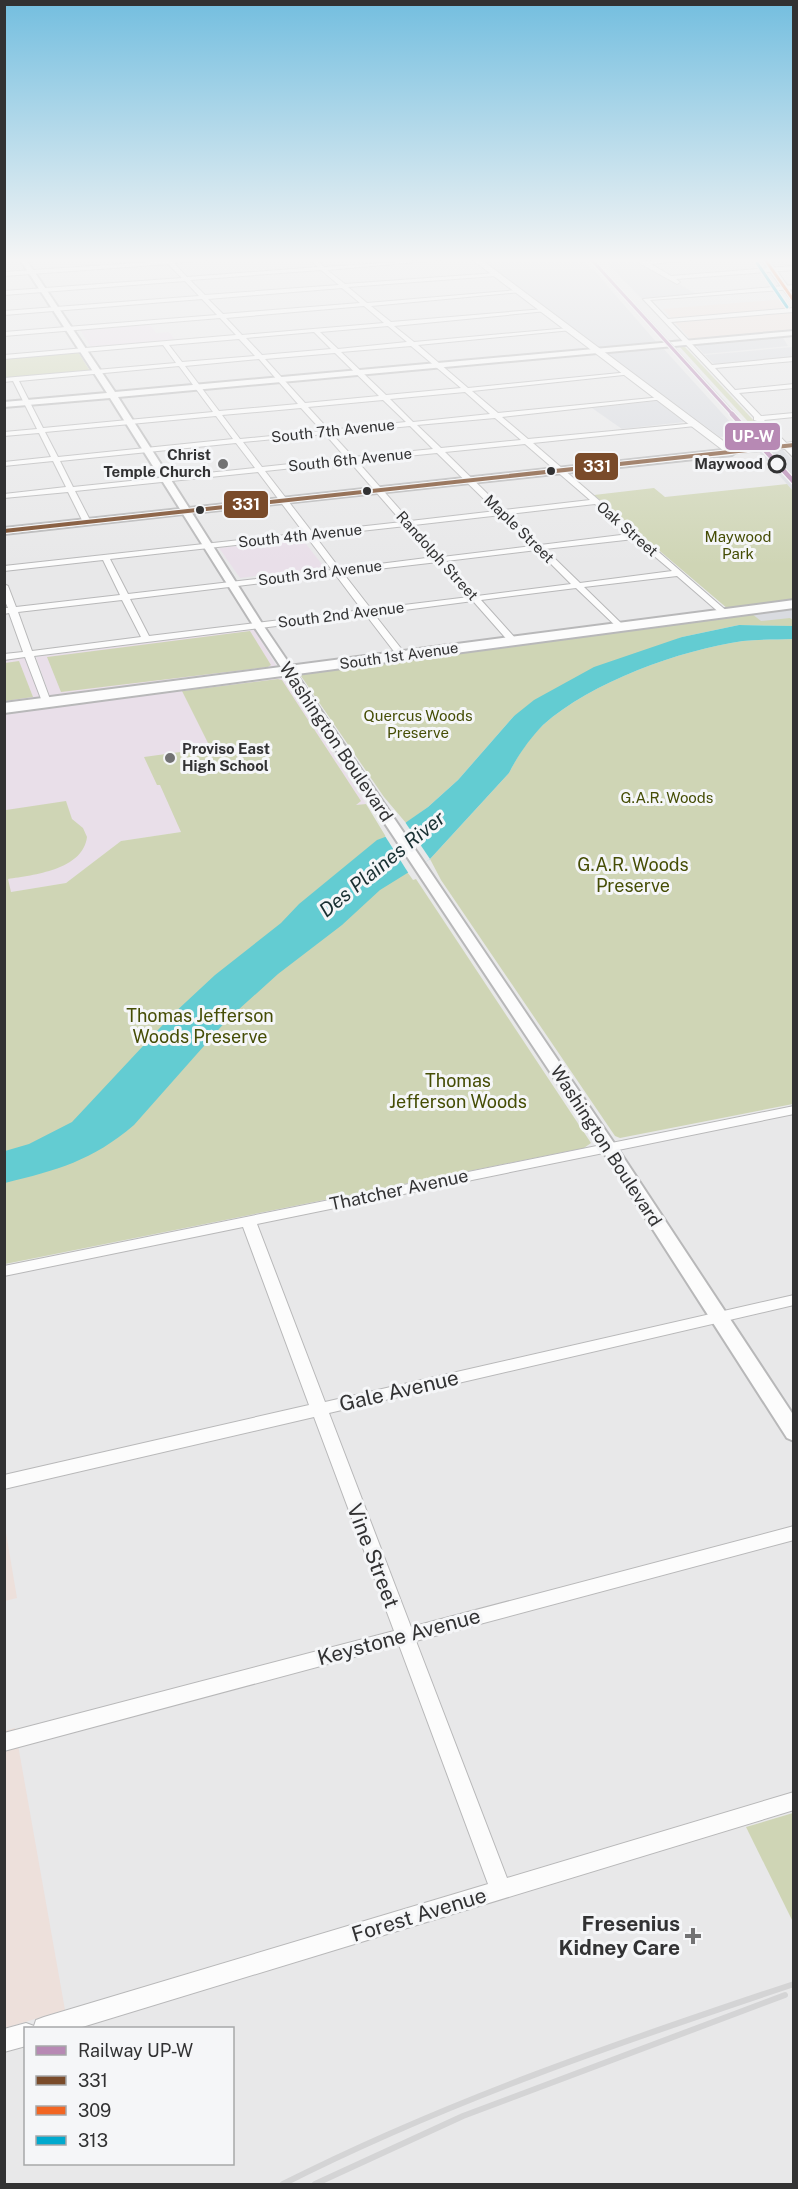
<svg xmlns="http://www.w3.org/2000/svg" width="798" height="2189" font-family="'Public Sans',sans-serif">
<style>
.commercial{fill:#ede0db}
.built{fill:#d9dbe0}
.education{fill:#e9dfe9}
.green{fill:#cfd5b5}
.water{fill:#63ccd2}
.pier{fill:#e8e8e9}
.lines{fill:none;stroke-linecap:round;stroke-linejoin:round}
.minor-casing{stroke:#b8b8b9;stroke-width:2}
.tertiary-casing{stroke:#b8b8b9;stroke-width:4}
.secondary-casing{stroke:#b8b8b9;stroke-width:2}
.primary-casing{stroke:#b8b8b9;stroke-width:4}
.minor{fill:#fcfcfc;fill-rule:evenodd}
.tertiary{fill:#fcfcfc;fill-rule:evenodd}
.secondary{fill:#fcfcfc;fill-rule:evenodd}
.primary{fill:#fcfcfc;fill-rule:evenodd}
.rail-far2{stroke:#d4d4d5;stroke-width:1.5}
.rail-far1{stroke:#d4d4d5;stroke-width:2}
.rail{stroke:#d4d4d5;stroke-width:6}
.bus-1-casing{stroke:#f5f6f8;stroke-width:6}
.bus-2-casing{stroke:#f5f6f8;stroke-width:5}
.bus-3-casing{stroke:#f5f6f8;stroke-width:5}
.bus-1{stroke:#7a4b2a;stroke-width:4}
.bus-2{stroke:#f26522;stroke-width:3}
.bus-3{stroke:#00a9ce;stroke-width:3}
.rail-1-far1-casing{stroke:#f5f6f8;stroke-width:5}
.rail-1-casing{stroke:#f5f6f8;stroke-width:7}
.rail-1-far1{stroke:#b789b4;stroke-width:3}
.rail-1{stroke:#b789b4;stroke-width:4.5}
.poi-dot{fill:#727273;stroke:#f5f6f8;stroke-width:2}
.stop-dot{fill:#f5f6f8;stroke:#323233;stroke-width:3}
.bus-dot{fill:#323233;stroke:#f5f6f8;stroke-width:2}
.labels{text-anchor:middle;stroke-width:6;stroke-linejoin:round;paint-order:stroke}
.far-street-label{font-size:15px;fill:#323233;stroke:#f5f6f8}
.far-poi-label{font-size:15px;font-weight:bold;fill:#323233;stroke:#f5f6f8;text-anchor:end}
.far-stop-label{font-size:15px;font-weight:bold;fill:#323233;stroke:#f5f6f8;text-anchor:end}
.far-park-label{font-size:15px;fill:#454d05;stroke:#f5f6f8}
.street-label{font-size:18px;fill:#323233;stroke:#f5f6f8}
.park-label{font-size:18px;fill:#454d05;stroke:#f5f6f8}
.water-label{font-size:20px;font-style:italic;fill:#193032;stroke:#f5f6f8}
.near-street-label{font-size:21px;fill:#323233;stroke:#f5f6f8}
.near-poi-label{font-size:21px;font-weight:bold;fill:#323233;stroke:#f5f6f8;text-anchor:end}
.line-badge{stroke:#f5f6f8;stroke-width:2}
.badge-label{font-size:16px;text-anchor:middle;font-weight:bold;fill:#fff}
</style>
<rect width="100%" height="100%" fill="#e8e8e9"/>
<g class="commercial">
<polygon points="786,299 793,312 793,330 691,340 663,309"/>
<polygon points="5,1527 17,1598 5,1601 4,1601"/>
<polygon points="15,1728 65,2010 5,2028 4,1731"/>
</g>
<g class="built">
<polygon points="480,258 579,258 591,267 658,344 600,349"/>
<polygon points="602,258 635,258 696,294 642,299"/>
<polygon points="782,336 788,346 704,354 695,344"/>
<polygon points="661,346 741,434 720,437 604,351"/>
<polygon points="793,347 793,357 714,364 705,355"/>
<polygon points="657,401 684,422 622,429 592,408"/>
<polygon points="783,450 793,461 793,491 759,452"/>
<polygon points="793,607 793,626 765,625 751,613"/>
</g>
<g class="education">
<polygon points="150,325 156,333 169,332 175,340 91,347 80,330"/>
<polygon points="302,539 325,568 240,578 219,548"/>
<polygon points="254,629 277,667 53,697 50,697 36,657"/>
<polygon points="24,657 41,698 5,704 4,658"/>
<polygon points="276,676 283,679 366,804 121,841 66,883 5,893 5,712"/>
</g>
<g class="green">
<polygon points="679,346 684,346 771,439 764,439"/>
<polygon points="78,352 90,371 5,379 5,359"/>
<polygon points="787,484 793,491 793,600 728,609 594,495 654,488 665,497"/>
<polygon points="751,613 761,621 790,618 793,620 793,626 739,625 682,637 514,716 458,780 428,807 406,823 384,797 301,676 304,673"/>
<polygon points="250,631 271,665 268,667 61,692 47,657"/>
<path d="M793 639V1104L620 1138 615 1136 441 880 430 859 509 773C517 757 529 738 543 725 591 682 680 650 743 641 760 639 777 640 793 639Z"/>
<polygon points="19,661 33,697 5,701 5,663"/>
<path d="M278 679 282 680 361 801 356 805 366 804 408 873 413 880 416 879 591 1143 584 1148 5 1264V807L6 810 66 801 72 819 83 828 87 837C83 870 33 875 8 879L11 892 66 883 121 841 181 832 160 785H157L144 757 202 749 208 743 182 691Z"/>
<polygon points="793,1813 794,1813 793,1922 746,1827"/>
</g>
<path class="water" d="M739 625 793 626V639C777 640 760 639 743 641 680 650 591 682 543 725 530 738 517 757 509 773L430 859 380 890 342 925 278 974 227 1020 134 1125C92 1161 57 1170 5 1183V1151L29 1144 72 1122 172 1015 215 975 281 923 299 904 377 840 385 837 428 807 458 780 514 716 534 700 594 667 682 637Z"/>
<polygon class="pier" points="405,822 430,859 409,874 385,836"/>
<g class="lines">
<g class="minor-casing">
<g id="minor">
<path d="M164 258 171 260 227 258 174 263 187 277 318 267 308 258H314L324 267 461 258 327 270 345 284 497 273 495 276 348 287 367 303 518 290 521 292 371 306 391 322 544 309 547 311 394 326 414 342 569 328 572 330 418 345 468 388 630 372 633 374 472 391 498 413 662 397 665 399 502 417 528 439 697 423 695 426 533 443 729 613 722 615 677 576 584 587 623 625V629L620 630 576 588 481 600 516 639 518 641 513 644 510 643 473 601 374 614 407 656 402 659 399 658 366 615 34 656 51 702 43 704 25 657 4 660V654L23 652 9 613 4 614V608H8L4 599V584L8 586 16 607 120 595 103 560 4 571V566L304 533 258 472 75 491 91 522 87 524 83 522 68 492 4 498V494L66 487 53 461 4 466V462L51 457 39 433 4 436V432L37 429 13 381 4 382V378L176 363 163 345 4 359V355L236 335 220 318 4 336V332L217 315 202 299 4 315V311L199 296 185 281 4 295V291L182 278 168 264 4 276V272L166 261ZM321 270 339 285 205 295 190 280ZM342 288 360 303 223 314 208 299ZM364 306 384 323 242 335 226 318ZM388 326 407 342 338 349 320 332ZM314 332 331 349 262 355 246 338ZM239 339 255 356 182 362 169 345ZM411 346 461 388 386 395 341 352ZM335 353 379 396 305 403 265 359ZM259 359 298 404 219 411 185 366ZM179 366 213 412 43 428 19 381ZM465 392 490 414 413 422 390 399ZM383 400 406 422 329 430 308 407ZM301 408 322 431 240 439 222 415ZM216 416 233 439 58 457 45 432ZM495 418 521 440 441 448 417 425ZM410 426 433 449 353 457 332 434ZM325 434 346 458 262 467 243 442ZM236 443 255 468 73 487 60 461ZM525 444 590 500 504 510 445 452ZM437 453 496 511 410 521 357 461ZM350 462 402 522 312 532 265 471ZM595 504 629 534 540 545 509 514ZM501 515 532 546 442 557 414 525ZM406 526 434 557 340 569 315 536ZM307 537 332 570 128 594 110 559ZM634 539 672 571 580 583 545 549ZM537 550 571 584 477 596 446 561ZM438 562 469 597 371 609 343 573ZM335 574 362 610 149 636 130 599ZM122 600 141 637 32 651 18 612Z"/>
<polygon points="636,258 647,261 711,258 651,264 671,276 794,266 794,270 676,279 680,282 677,284 641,264"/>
<polygon points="794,285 794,289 650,300 668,319 794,308 794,312 671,322 712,365 794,357 794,361 715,368 735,390 794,384 794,388 739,393 761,416 794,413 794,417 764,420 794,451 794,458 757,421 754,420 754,417 643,299"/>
<polygon points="794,1106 794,1114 257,1224 325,1402 794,1295 794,1305 329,1413 411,1627 794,1526 794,1540 416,1641 507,1878 794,1792 794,1810 79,2028 26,2028 26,2046 4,2052 4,2029 26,2023 34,2026 36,2020 44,2017 488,1884 399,1645 4,1751 4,1733 394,1631 314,1417 4,1489 4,1475 309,1405 243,1227 4,1276 4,1266"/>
</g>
</g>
<g class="tertiary-casing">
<polygon id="tertiary" points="19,258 25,258 115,392 794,331 794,335 118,397 189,508 732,449 736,452 732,455 192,513 263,625 614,1143 794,1416 794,1441 787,1438 600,1147 253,625 183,514 4,534 4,528 180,509 110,398 4,407 4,402 107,393"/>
</g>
<g class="secondary-casing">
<g id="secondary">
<polygon points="470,258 479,258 734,449 794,442 794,448 728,454"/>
<polygon points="760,258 768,258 794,295 794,304"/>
</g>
</g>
<g class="primary-casing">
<polygon id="primary" points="794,600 794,608 4,713 4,703"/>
</g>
<use href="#minor" class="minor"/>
<use href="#tertiary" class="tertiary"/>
<use href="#secondary" class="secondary"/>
<use href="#primary" class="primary"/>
<g class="rail-far2">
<polyline points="576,258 599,277"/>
<polyline points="592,258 737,415"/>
</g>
<polyline class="rail-far1" points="735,414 794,478"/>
<g class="rail">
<path d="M283 2184C447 2101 620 2042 794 1984"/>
<polyline points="315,2184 463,2116 785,1995"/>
</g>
<g class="bus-1-casing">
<polyline id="bus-1" points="4,531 794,445"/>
</g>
<g class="bus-2-casing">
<polyline id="bus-2" points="764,258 794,301"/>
</g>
<g class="bus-3-casing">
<polyline id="bus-3" points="757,263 787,307"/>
</g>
<use href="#bus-1" class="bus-1"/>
<use href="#bus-2" class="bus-2"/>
<use href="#bus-3" class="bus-3"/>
<g class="rail-1-far1-casing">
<polyline id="rail-1-far1" points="590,258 733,415"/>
</g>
<g class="rail-1-casing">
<polyline id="rail-1" points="732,414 794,482"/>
</g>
<use href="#rail-1-far1" class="rail-1-far1"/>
<use href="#rail-1" class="rail-1"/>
</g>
<linearGradient id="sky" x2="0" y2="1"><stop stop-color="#73bedf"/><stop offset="0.46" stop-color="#f5f5f5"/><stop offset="1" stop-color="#f5f5f5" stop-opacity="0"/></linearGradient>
<rect width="798" height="565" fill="url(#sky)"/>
<g class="poi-dot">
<circle cx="223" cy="464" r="6"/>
<circle cx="170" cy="758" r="6"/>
<path d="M690 1927h6v6h6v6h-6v6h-6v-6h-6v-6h6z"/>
</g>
<circle class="stop-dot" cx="777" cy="464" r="8"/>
<g class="bus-dot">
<circle cx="551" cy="471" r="5"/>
<circle cx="367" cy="491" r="5"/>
<circle cx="200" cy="510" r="5"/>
</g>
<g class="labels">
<g class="far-street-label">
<text transform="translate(333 431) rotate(-6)" y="5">South 7th Avenue</text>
<text transform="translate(350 460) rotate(-6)" y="5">South 6th Avenue</text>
<text transform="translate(519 529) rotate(44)" y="5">Maple Street</text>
<text transform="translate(627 529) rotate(41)" y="5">Oak Street</text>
<text transform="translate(300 536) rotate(-6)" y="5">South 4th Avenue</text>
<text transform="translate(437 556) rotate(48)" y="5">Randolph Street</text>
<text transform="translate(320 573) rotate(-7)" y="5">South 3rd Avenue</text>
<text transform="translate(341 615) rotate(-7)" y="5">South 2nd Avenue</text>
<text transform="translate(399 656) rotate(-8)" y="5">South 1st Avenue</text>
</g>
<g class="far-poi-label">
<text x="211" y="460">Christ<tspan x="211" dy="17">Temple Church</tspan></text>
<text x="182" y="754" text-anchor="start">Proviso East<tspan x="182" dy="17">High School</tspan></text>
</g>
<g class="far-stop-label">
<text x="763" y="469">Maywood</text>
</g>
<g class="far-park-label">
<text x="738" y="542">Maywood<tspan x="738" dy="17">Park</tspan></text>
<text x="418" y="721">Quercus Woods<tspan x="418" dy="17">Preserve</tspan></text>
<text x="667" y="803">G.A.R. Woods</text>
</g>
<g class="street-label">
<text transform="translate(336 742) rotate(56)" y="6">Washington Boulevard</text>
<text transform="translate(606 1146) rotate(57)" y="6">Washington Boulevard</text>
<text transform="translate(399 1190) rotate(-12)" y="6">Thatcher Avenue</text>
</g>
<g class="park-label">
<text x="633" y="871">G.A.R. Woods<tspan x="633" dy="21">Preserve</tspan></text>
<text x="200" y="1022">Thomas Jefferson<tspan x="200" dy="21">Woods Preserve</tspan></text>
<text x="458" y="1087">Thomas<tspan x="458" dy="21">Jefferson Woods</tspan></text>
</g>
<g class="water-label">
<text transform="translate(382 864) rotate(-39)" y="7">Des Plaines River</text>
</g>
<g class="near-street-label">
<text transform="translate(399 1391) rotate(-13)" y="7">Gale Avenue</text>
<text transform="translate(373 1556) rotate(69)" y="7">Vine Street</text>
<text transform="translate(399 1637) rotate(-15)" y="7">Keystone Avenue</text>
<text transform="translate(419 1915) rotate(-17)" y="7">Forest Avenue</text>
</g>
<g class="near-poi-label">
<text x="680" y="1931">Fresenius<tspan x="680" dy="24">Kidney Care</tspan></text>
</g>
</g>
<g class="line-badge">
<rect x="724" y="422" width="57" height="29" rx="6" fill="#b789b4"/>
<rect x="574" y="452" width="45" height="29" rx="6" fill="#7a4b2a"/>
<rect x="223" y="490" width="46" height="29" rx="6" fill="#7a4b2a"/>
</g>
<g class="badge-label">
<text x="753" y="442">UP-W</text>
<text x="597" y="472">331</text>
<text x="246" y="510">331</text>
</g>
<rect width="798" height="2189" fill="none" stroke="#323233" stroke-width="12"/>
<rect x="24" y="2027" width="210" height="138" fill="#f5f6f8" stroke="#a7a8a9" stroke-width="1.5"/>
<rect x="36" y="2046" width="30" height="9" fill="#b789b4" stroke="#a7a8a9" stroke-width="1.5"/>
<text x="78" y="2057" font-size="18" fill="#323233">Railway UP-W</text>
<rect x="36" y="2076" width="30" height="9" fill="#7a4b2a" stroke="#a7a8a9" stroke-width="1.5"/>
<text x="78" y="2087" font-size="18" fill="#323233">331</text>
<rect x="36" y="2106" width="30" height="9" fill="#f26522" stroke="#a7a8a9" stroke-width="1.5"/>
<text x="78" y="2117" font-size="18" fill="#323233">309</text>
<rect x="36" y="2136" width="30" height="9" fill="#00a9ce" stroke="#a7a8a9" stroke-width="1.5"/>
<text x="78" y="2147" font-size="18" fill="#323233">313</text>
</svg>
